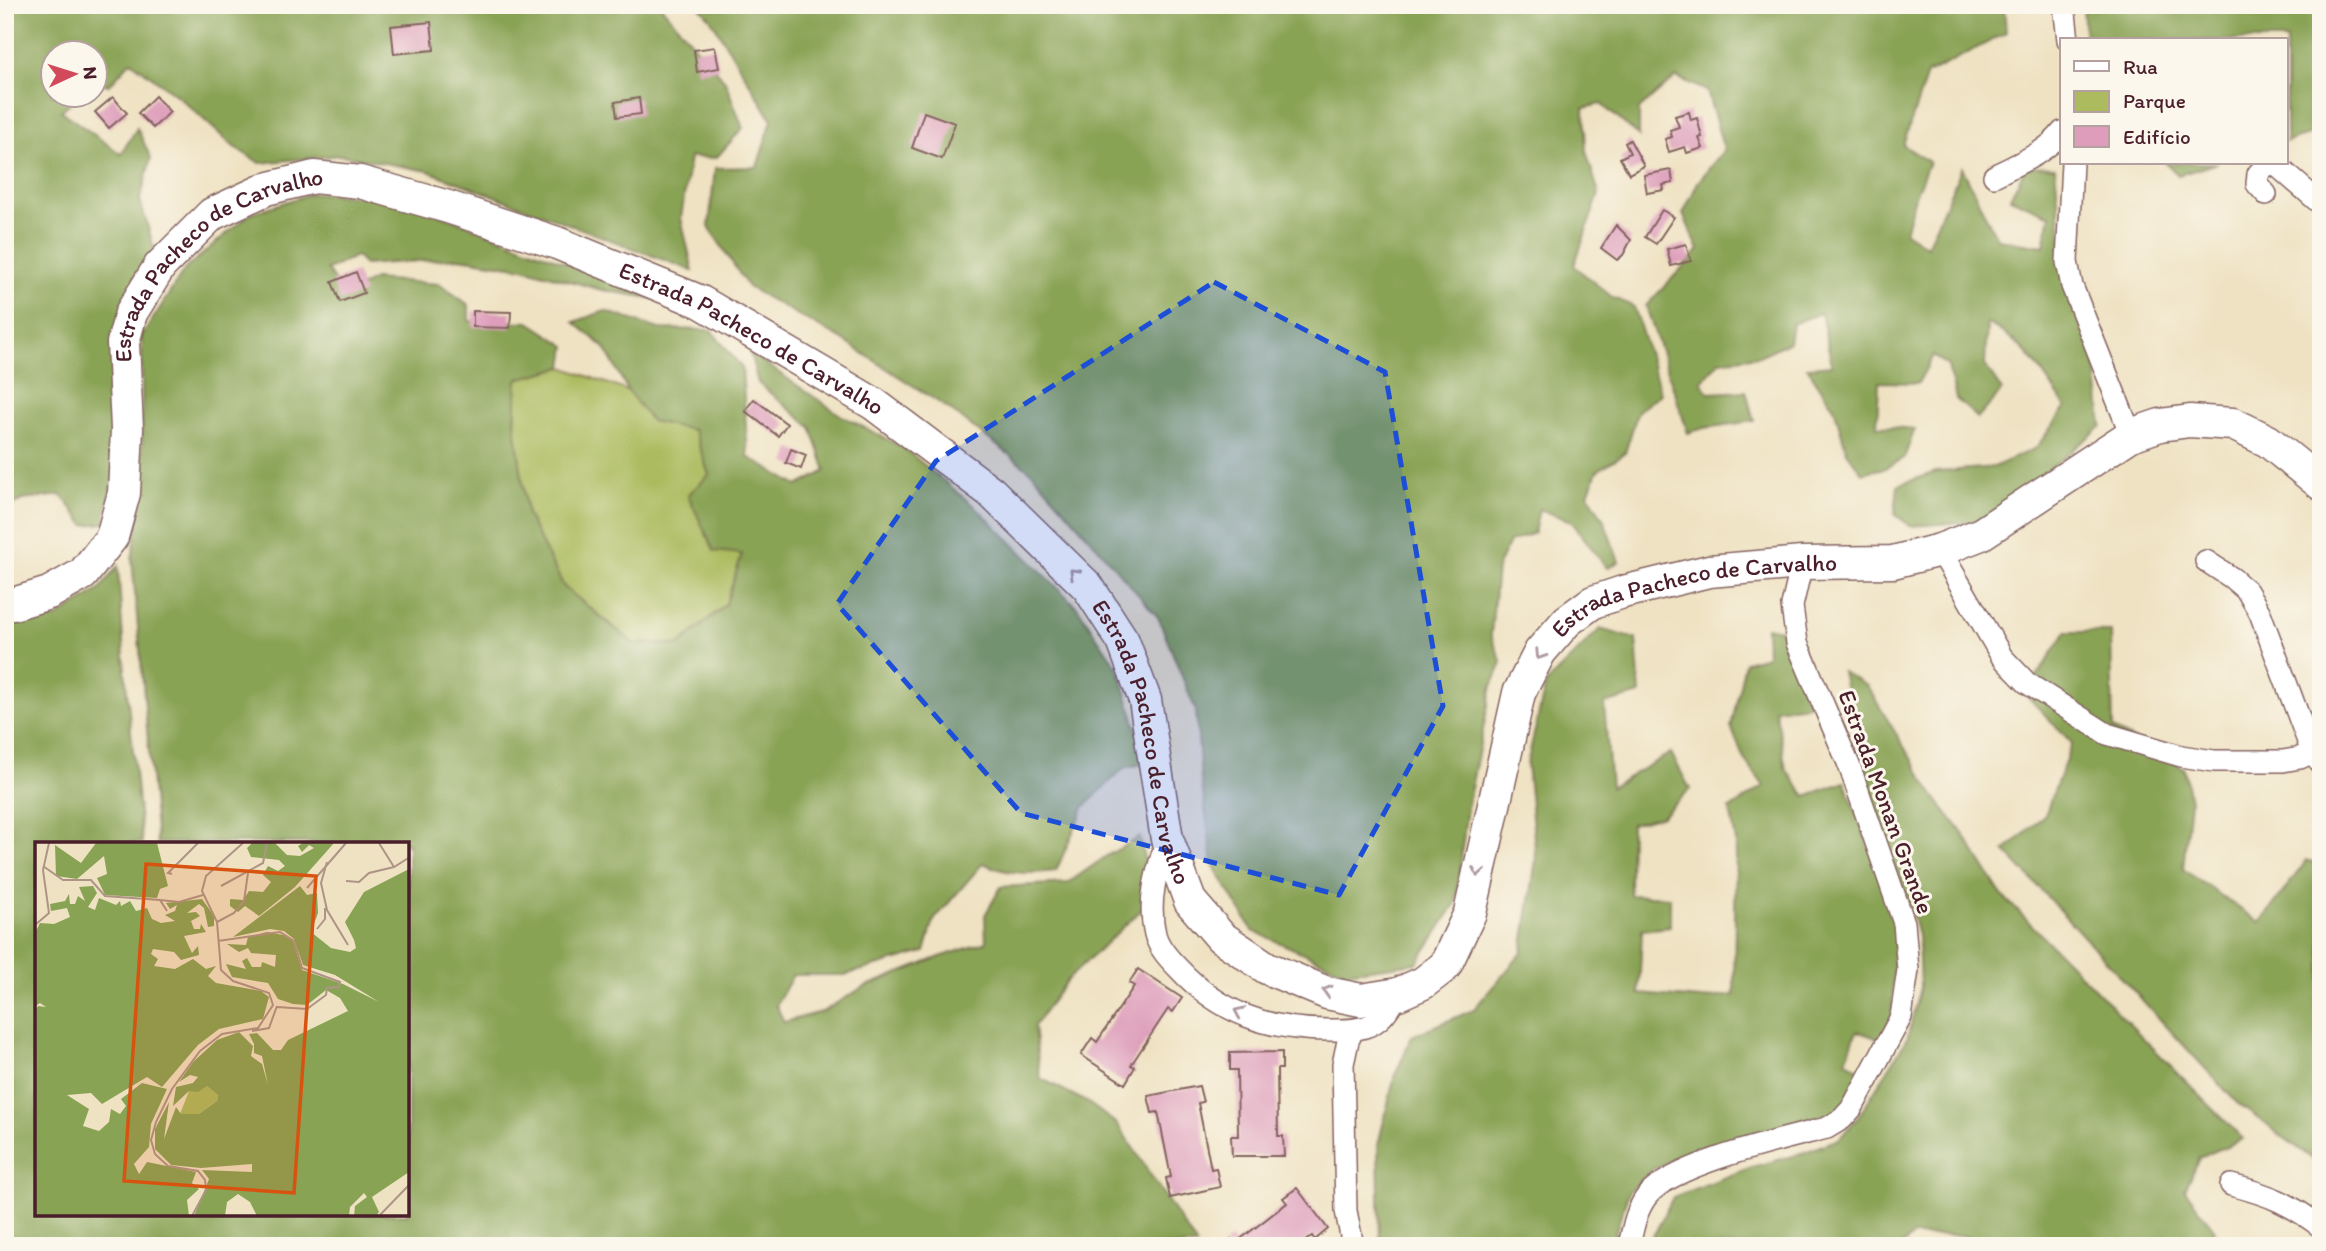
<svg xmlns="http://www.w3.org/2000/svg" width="2326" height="1251" font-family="Itim,sans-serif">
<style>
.green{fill:#acbb5e;stroke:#7b6d44;stroke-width:2}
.forest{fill:#89a355;stroke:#6a6140;stroke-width:2}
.building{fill:#de9ebb}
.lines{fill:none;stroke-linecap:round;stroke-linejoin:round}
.street-casing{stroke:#846360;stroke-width:24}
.secondary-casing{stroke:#846360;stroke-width:35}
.street{stroke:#fff;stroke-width:21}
.secondary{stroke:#fff;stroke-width:32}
.oneway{stroke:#ae9aa0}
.marked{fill:#1d4ed8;fill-opacity:0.2;stroke:#1d4ed8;stroke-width:5;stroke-dasharray:14 9;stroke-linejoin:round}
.labels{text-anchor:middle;stroke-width:6;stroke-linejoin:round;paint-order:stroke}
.street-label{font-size:24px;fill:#4a1f2b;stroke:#fbf7ec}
.inset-road{fill:none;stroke:#ad9486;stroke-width:2}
.view{fill:#d8530f;fill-opacity:0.15;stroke:#d8530f;stroke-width:3.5}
.inset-edge{fill:none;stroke:#4a1f2b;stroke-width:3.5}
</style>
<rect width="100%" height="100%" fill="#fbf7ec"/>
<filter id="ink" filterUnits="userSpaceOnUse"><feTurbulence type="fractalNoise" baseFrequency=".0143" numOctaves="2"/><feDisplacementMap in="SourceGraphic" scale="14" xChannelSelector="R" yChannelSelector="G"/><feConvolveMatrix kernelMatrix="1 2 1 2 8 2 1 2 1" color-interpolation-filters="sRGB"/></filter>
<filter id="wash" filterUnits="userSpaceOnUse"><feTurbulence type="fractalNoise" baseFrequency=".00686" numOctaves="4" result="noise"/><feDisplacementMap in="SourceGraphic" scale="28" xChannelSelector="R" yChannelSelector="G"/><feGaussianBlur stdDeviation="1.57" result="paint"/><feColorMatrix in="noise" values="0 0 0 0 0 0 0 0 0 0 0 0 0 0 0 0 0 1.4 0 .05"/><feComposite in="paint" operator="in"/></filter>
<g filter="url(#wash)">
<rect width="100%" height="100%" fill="#efe2c2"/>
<polygon class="green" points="563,367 628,391 652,421 694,430 709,475 742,554 726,604 679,645 633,643 564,587 527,515 515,426 517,379"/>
<g class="forest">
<polygon points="5,5 660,5 725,81 743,128 716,158 690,157 681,218 693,271 428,171 341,155 260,163 234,147 180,98 131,61 109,85 95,81 94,52 52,52 52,94 79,95 61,111 121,154 137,128 151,158 140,200 156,255 104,523 85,525 61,495 22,500 5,510"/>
<path d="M698 5H2004L2006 33 1927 74 1903 145 1929 162 1915 196 1905 232 1927 246 1962 167 1997 239 2044 246 2050 215 2010 198 2026 166 2055 167 2062 245 2095 352 2102 426 1986 521 1910 526 1895 514 1898 485 1936 472 1994 467 2036 448 2066 407C2040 370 2028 345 1987 323L1985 365 2002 391 1978 418 1956 399 1948 366 1933 356 1918 383 1879 382 1877 426 1915 429 1904 458 1885 468 1862 473 1847 452 1834 408 1807 367 1832 365 1821 313 1792 324 1789 342 1759 356 1720 361 1701 382 1709 393 1746 391 1754 421 1704 428 1688 433 1646 306 1699 250 1683 214 1698 182 1724 150 1707 91 1676 77 1639 109V136L1601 104 1584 108 1586 151 1599 194 1574 266 1612 297 1634 307 1661 394 1638 411 1625 453 1597 471 1588 494 1603 518 1619 562 1607 568 1571 521 1539 509 1534 533 1509 542 1497 568 1491 635 1502 663 1492 686 1467 807 1456 903 1417 963 1346 972 1253 931 1213 865 1201 779 1196 711 1158 617 1032 472 949 409 841 339 748 287 709 227 715 168 757 167 772 120 710 18Z"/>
<polygon points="2083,5 2321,5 2321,131 2286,142 2286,40 2085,40"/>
<polygon points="2166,163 2218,163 2178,175"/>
<path d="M313 193 400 199 663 300 602 290 523 268 459 258 364 265 356 256 327 270 345 296 374 279 439 284 469 305V321L529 322 566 346 563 367 517 379 515 426 527 515 564 587 633 643 679 645 726 604 742 554 714 551 688 495 709 475 694 430 651 421 628 391 605 348 574 322 605 311 659 329 711 330 742 368 748 457 798 486 826 471 811 427 758 383 750 353 842 416 904 448 980 511 1077 607 1119 670 1147 763 1124 768 1084 807 1056 871C1029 874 1008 875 983 863L934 920 925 952 845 975H793L776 1005 784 1022 822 1012 862 988 940 957 986 942 985 915 1001 887 1068 883 1108 855 1140 837 1152 900 1067 980 1034 1026 1040 1078 1087 1102 1118 1125 1197 1246H5V626L56 618 99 590 118 566 125 671 142 843H37V1214H408V843H157L132 559 142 496V336L185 269 251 213Z"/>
<polygon points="1766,627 1781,630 1809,705 1775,709 1786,769 1805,796 1845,782 1896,921 1892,1018 1879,1039 1857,1031 1846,1060 1864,1072 1841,1115 1704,1147 1653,1169 1629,1191 1611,1246 1380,1246 1378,1145 1395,1075 1412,1036 1473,1010 1522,953 1536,859 1527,764 1546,683 1600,629 1636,639 1640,694 1604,704 1611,787 1671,753 1690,789 1662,816 1631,824 1630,895 1670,897 1670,927 1642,930 1639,994 1701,999 1734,995 1736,841 1730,809 1764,786 1744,759 1731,727 1745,662 1767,656"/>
<polygon points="2066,632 2111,632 2113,729 2184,768 2190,801 2183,869 2260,923 2307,860 2321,866 2321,1165 2237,1103 2005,851 2045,815 2072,743 2025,694"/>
<polygon points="1842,672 1867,686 1934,796 1962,832 2001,894 2243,1139 2199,1158 2185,1190 2215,1230 2210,1246 1985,1246 1962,1235 1913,1236 1902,1246 1645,1246 1656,1231 1673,1197 1752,1167 1797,1155 1839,1139 1858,1117 1907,1039 1920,987 1918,936 1908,900 1876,820"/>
</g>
<g id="blocks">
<g class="building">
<polygon points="431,22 434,50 394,54 391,26"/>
<polygon points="715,47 719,68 697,72 694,50"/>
<polygon points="155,96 170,112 153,128 138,113"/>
<polygon points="113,97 127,113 109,128 95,112"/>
<polygon points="639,98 641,114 617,117 615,102"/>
<polygon points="924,112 955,123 942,159 912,148"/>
<polygon points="1689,112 1691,120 1697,118 1702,137 1699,138 1703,148 1687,153 1685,147 1669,152 1665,139 1672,137 1670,130 1679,127 1675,116"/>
<polygon points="1630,140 1644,166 1629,174 1620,158 1630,153 1625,143"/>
<polygon points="1671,170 1673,183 1663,185 1664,190 1647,193 1644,175"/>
<polygon points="1662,210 1674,217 1656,244 1645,237"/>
<polygon points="1616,225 1631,240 1623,255 1617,260 1601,248"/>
<polygon points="1686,244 1691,261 1671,266 1667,249"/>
<polygon points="356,272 364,293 340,302 332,282"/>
<polygon points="473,311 511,312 510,328 473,327"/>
<polygon points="754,399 787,424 778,436 745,411"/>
<polygon points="791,449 806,455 801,469 786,463"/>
<polygon points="1138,969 1182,998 1173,1012 1168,1009 1131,1065 1135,1067 1125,1084 1081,1055 1092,1038 1097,1042 1134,986 1129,983"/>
<polygon points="1282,1052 1282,1069 1277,1069 1278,1136 1283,1136 1284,1156 1232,1156 1231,1136 1238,1136 1237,1070 1230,1070 1230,1053"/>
<polygon points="1199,1086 1203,1102 1198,1103 1211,1169 1216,1168 1220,1187 1170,1198 1166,1178 1171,1177 1158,1112 1152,1113 1148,1096"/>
<polygon points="1297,1188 1328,1229 1315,1240 1312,1236 1299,1246 1222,1246 1231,1239 1234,1244 1287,1203 1283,1198"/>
</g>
</g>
</g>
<g filter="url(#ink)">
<use href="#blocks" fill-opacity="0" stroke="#846360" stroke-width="2"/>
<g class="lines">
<g class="street-casing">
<g id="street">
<polyline points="2064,5 2068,40"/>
<polyline points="2072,163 2067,262 2072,286 2131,435"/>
<path d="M1994 176C2017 164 2046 153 2062 132"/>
<polyline points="2266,194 2257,184 2258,174 2266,165 2275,164 2321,204"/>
<polyline points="1940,550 2002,657 2027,683 2107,734 2181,756 2214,761 2283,761 2300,758 2312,752"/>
<polyline points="2206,561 2232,578 2247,591 2260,613 2312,752 2321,763"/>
<path d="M1167 839C1157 870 1147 901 1155 934 1158 947 1169 959 1179 969 1220 1013 1268 1030 1328 1030 1340 1030 1353 1031 1365 1027 1382 1022 1389 1008 1398 994"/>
<polyline points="1353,1030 1348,1041 1343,1064 1346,1211 1353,1246"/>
<path d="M2231 1185C2270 1195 2289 1203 2321 1227"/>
<path d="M1629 1246C1633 1228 1636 1210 1647 1196 1674 1163 1785 1139 1827 1128L1842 1119 1852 1108 1901 1017 1908 970 1904 923 1849 765 1797 643 1792 606 1802 563"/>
</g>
</g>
<g class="secondary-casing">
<g id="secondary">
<path id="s1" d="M5 603 13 604 49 593 83 574 112 537 124 493 127 429 123 343 131 313 160 266 212 214 266 189 314 177 360 182 448 207 557 243 701 302 874 404 991 492 1088 587 1123 641 1145 700 1167 839 1190 901 1221 937 1267 968 1327 993 1361 1000 1398 994 1423 983 1445 966 1470 913 1519 693 1540 652 1567 621 1593 602 1623 592 1709 571 1802 563 1893 562 1940 550 1981 534 2131 435 2160 425 2190 421 2233 424 2268 441 2321 484"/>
</g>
</g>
<use href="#street" class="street"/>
<use href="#secondary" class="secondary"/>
</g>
<defs><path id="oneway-chevron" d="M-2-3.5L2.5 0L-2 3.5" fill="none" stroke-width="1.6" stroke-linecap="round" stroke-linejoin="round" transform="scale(1.75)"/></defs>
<g class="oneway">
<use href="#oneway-chevron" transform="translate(1074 573) rotate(-135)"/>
<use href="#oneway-chevron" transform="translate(1540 655) rotate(123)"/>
<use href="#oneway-chevron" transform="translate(1478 872) rotate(101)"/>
<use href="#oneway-chevron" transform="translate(1327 991) rotate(-163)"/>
<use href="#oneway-chevron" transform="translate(1239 1012) rotate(-156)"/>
</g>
</g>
<path class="marked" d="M1214 282 1385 372 1443 706 1339 895 1021 813 837 604 936 461Z"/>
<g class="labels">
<g class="street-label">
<text dy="8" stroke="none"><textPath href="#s1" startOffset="457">Estrada Pacheco de Carvalho</textPath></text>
<text dy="8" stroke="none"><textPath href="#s1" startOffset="1066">Estrada Pacheco de Carvalho</textPath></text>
<text dy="8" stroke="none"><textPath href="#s1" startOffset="2620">Estrada Pacheco de Carvalho</textPath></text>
<text dy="8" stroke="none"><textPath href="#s1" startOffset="1654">Estrada Pacheco de Carvalho</textPath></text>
<text transform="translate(1886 802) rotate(70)" y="8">Estrada Monan Grande</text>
</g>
</g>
<g transform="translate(35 842)">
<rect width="374" height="374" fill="#efe2c2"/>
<path d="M171 243 183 253 182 259 164 272H145L154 249Z" fill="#acbb5e"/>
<path d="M61 1H122L133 44 125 47 122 56 70 53 62 36 72 32 69 14 42 37 21 34 20 3 46 21ZM217 1H240L252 13 265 14 279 6 274 3 267 10 263 4 268 1H299L260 45 224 74 210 64 203 70 195 64V57L208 58 214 49 228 50 236 40 228 33 233 24 243 29 250 24 244 18 216 15 212 6ZM374 27V330L337 355 344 370 341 374H319L320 364 332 355 329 351 315 365 314 374H222L215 360 203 352 192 360 190 374H159L174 337 167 328 217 330V322L166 326 136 323 120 307V287L134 260 129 297 141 265 146 272H164L182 259 183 253 172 244 163 250 154 249 138 264 141 245 158 241 163 235 155 233 144 240 158 220 182 198 204 190 218 204 216 214 227 222 233 243 227 214 219 211V202L214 192 222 191 238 208H246L253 198 313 169 305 156 291 148 272 163 258 162 243 157 233 141 197 135 191 122 211 127 207 119 212 116 217 125H226L227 120 240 125 241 113 216 111 213 106 204 110 192 102 211 103 213 95 232 90 248 93 258 99 267 128 308 142 344 160 300 133 268 123 259 97 249 89 235 87 198 95 265 44 272 53 282 51 283 71 276 90 296 106 315 110 321 106 319 98 310 80 329 50ZM58 44 62 51 53 65 60 68 64 56 81 63 85 59 86 64 95 59 101 69 112 66 117 77 126 81 140 79 130 73 140 69 142 63 135 67 131 61 167 57 179 74V84L173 85 169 66 164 62 152 71 161 70 165 74 156 79 159 87H165L166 82 171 90 149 94 157 111 163 104 164 113 146 118 139 110 118 107 116 112 123 117 119 124 140 127 158 117 171 127 181 124 173 134 181 141 226 149 234 155 228 177 184 187 163 203 127 245 112 235 67 262 56 251 32 253 54 267 48 284 64 289 74 280 76 267 85 272 91 264 86 257 107 241 132 247 116 282 114 305 99 322 104 332 112 320 161 330 157 341 164 347 152 358 154 374H0V169L3 164 11 165 5 161 2 163 0 168V91L5 81 19 82 35 75 32 66 16 69 15 62 30 59 34 52 35 62H40L43 54 50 59 44 45Z" fill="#89a355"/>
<path class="inset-road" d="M344 1 359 25M292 20 286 41 292 68 313 103M8 24 28 38H56L70 54 125 58 132 69M137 32 133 31 163 1M311 39 324 40 334 31 359 25 375 15M186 44 228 21 232 1M272 46 311 1M125 58 144 60 168 53M182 80 199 71 209 59 213 31M0 83 14 71 8 28 14 1M282 87 290 77V66M183 99 245 90 259 99 267 126 305 140 304 145 292 146 291 153 272 167 242 165M217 189 234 186 242 164M157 374 171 348 170 338 163 329 133 324 120 312 116 298 121 280 137 247 165 209 187 192 223 186 238 163 234 151 198 139 186 128 182 80 167 49 171 34 208 1M344 374 375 342"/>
<path class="view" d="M111 22 281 34 259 351 89 339Z"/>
<rect width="374" height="374" class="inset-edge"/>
</g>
<rect width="2326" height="1251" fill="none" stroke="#fbf7ec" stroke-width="28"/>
<rect x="2060" y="38" width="228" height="126" fill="#fbf7ec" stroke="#b4a19f" stroke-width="2"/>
<rect x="2074" y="61" width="35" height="10" fill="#ffffff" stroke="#b4a19f" stroke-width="2"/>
<text x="2123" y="74" font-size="21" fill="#4a1f2b">Rua</text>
<rect x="2074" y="91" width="35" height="21" fill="#acbb5e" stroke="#b4a19f" stroke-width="2"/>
<text x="2123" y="108" font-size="21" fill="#4a1f2b">Parque</text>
<rect x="2074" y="126" width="35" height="21" fill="#de9ebb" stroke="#b4a19f" stroke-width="2"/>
<text x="2123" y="144" font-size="21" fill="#4a1f2b">Edifício</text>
<g transform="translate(74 74) rotate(86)"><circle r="33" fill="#fbf7ec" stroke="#b4a19f" stroke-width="2"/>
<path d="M0-5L12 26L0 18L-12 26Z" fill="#d1495b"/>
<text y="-10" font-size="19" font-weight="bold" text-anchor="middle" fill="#4a1f2b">N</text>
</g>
</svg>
